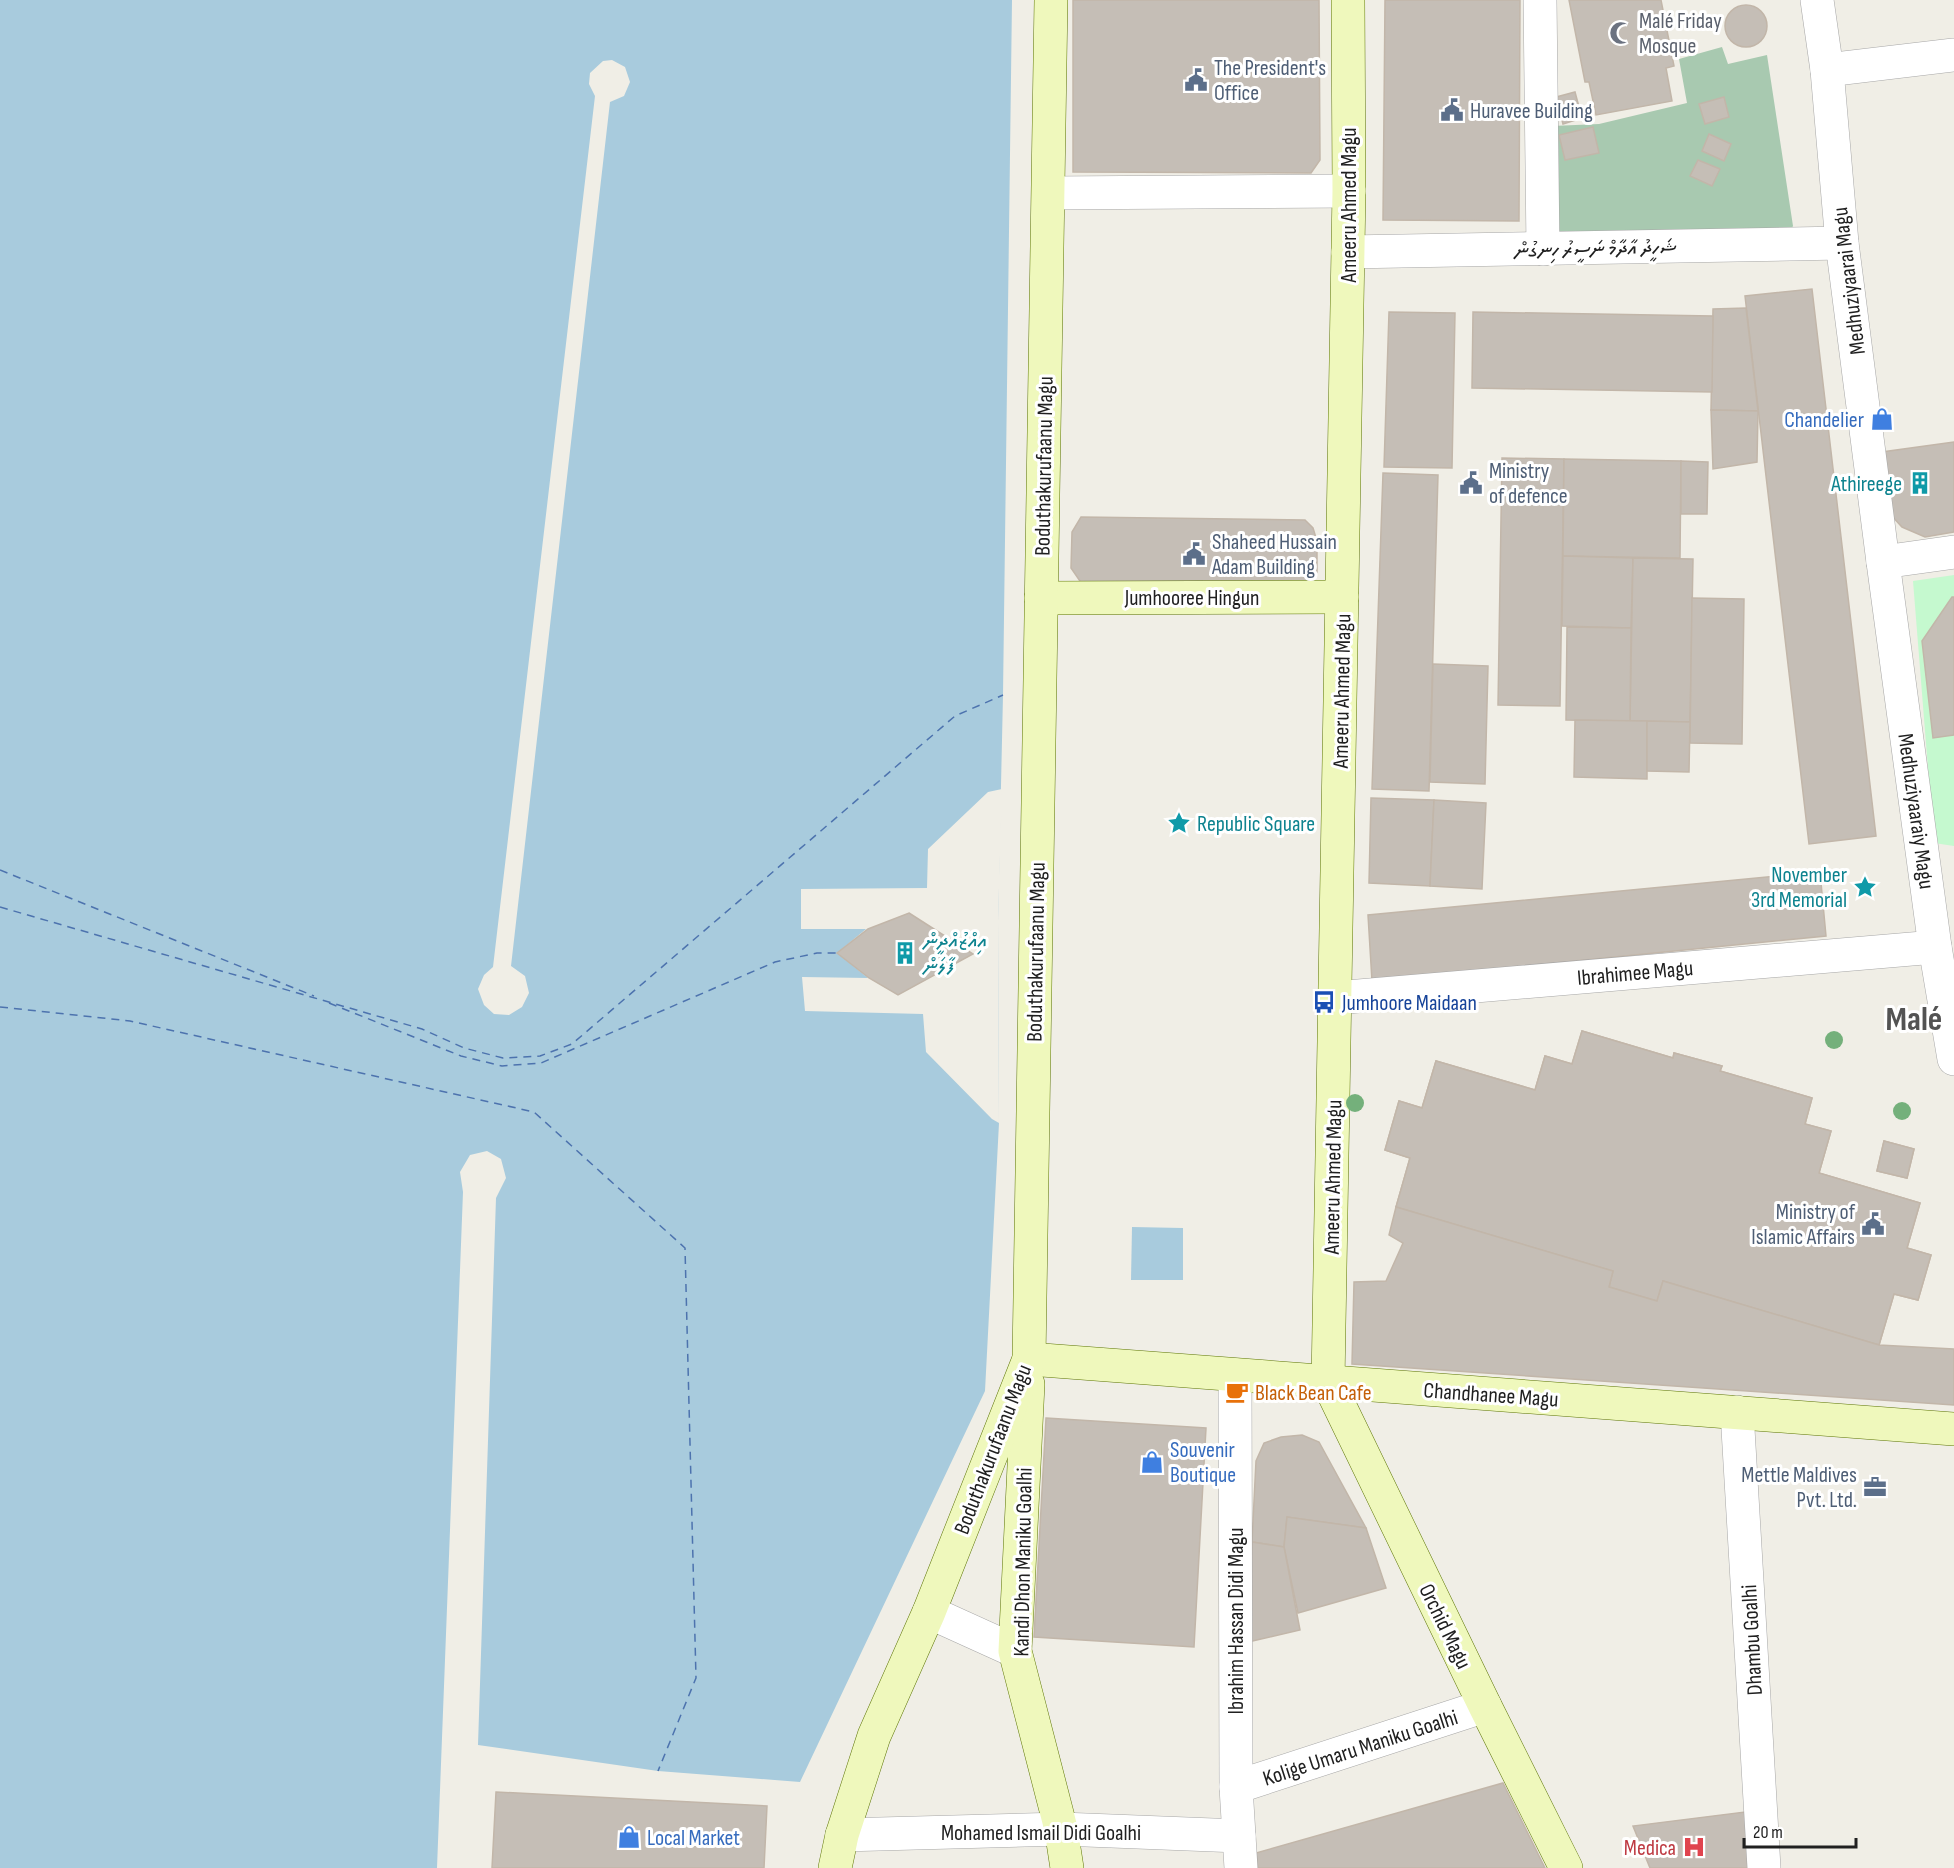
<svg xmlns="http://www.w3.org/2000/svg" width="1954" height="1868" font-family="'Sofia Sans Condensed','Noto Sans Thaana',sans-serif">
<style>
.cemetery{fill:#a8c9b0}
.park{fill:#c5f9cf}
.water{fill:#a8cbdd}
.pier{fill:#f0eee6}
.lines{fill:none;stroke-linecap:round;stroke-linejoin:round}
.ferry{stroke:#4d73ae;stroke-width:1.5;stroke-dasharray:8 6;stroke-linecap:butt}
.building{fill:#c5beb6;stroke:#c2b6a9;stroke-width:1.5}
.street-casing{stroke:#a7a7a7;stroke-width:34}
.secondary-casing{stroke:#5e7607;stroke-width:34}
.street{stroke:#fff;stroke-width:33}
.secondary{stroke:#eff8bc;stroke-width:33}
.tree{fill:#74b07b}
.labels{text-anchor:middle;stroke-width:6;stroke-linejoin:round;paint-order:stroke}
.worship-label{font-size:22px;fill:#5b616d;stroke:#fff;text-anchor:start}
.service-label{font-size:22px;fill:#4e5e75;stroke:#fff;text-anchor:start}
.street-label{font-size:22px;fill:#202020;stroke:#fff}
.shop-label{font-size:22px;fill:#366cbe;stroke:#fff;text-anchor:start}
.culture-label{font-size:22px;fill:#0d838f;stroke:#fff;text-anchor:end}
.transit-label{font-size:22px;fill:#164399;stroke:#fff;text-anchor:start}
.food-label{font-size:22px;fill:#c56008;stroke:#fff;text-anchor:start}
.health-label{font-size:22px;fill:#be3a42;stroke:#fff;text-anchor:end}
.town-label{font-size:34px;font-weight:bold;fill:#535353;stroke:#fff}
</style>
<rect width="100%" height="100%" fill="#f0eee6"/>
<polygon class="cemetery" points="1722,47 1728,64 1767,55 1793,226 1788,235 1553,242 1552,126 1599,124 1687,103 1679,59"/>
<polygon class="park" points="1954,575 1954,846 1934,843 1913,581"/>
<g class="water">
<polygon points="0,0 1012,0 1003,695 998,921 999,1123 985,1391 800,1782 658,1771 478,1745 496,1198 506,1178 501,1159 487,1151 470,1155 460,1172 463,1192 437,1868 0,1868"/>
<polygon points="1132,1227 1183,1228 1183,1280 1131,1280"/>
</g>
<g class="pier">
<polygon points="612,60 625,67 630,82 624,96 610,102 511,966 525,976 529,993 522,1007 509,1015 494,1014 484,1005 478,989 484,975 493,967 595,96 589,84 590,73 603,61"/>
<polygon points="1002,789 998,921 999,1123 992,1119 926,1052 923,1014 805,1011 802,977 868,978 837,953 866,929 801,929 801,889 927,888 928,849 988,792"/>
</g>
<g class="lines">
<g class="ferry">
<polyline points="0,870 314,996"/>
<polyline points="0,907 422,1029 464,1048 503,1058 540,1056 572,1044 955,716 1003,695"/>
<polyline points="329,1003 461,1056 502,1066 541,1063 775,962 817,953 837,953"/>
<polyline points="0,1007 130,1021 534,1112 685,1248 696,1678 658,1771"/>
</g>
</g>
<g class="building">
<polygon points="1073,0 1319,0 1320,160 1311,173 1073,172"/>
<polygon points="1385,0 1520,0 1519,221 1383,220"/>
<polygon points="1569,0 1661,0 1674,66 1666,68 1672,101 1596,115 1589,82 1585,82"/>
<circle cx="1746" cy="26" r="21"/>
<polygon points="1575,92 1582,118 1563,124 1556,97"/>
<polygon points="1724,97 1729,117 1705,124 1699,104"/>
<polygon points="1593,127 1599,153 1565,160 1559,135"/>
<polygon points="1709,134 1731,144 1724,161 1702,151"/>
<polygon points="1698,160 1720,169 1712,186 1690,176"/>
<polygon points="1812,289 1876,836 1809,844 1745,296"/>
<polygon points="1746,308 1758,411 1711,410 1713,309"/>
<polygon points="1389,312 1455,313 1452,468 1384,467"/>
<polygon points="1473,312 1713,316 1712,392 1472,388"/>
<polygon points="1711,410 1758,411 1757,462 1713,469"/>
<polygon points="1954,442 1954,532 1925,537 1902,527 1889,513 1882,452"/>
<polygon points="1502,458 1564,459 1560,706 1498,705"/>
<polygon points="1564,459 1681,461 1680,558 1563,556"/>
<polygon points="1681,461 1708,462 1707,514 1681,514"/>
<polygon points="1383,473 1438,475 1429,791 1372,789"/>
<polygon points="1081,517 1305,520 1313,528 1317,541 1317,572 1308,586 1082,584 1071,568 1072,532"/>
<polygon points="1563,556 1633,558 1631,628 1562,626"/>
<polygon points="1633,558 1693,559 1690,722 1630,721"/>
<polygon points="1952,597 1954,597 1954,735 1933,738 1922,641"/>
<polygon points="1692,598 1744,599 1742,744 1690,743"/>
<polygon points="1567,627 1631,628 1630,721 1566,720"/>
<polygon points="1433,664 1488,666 1485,784 1430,782"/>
<polygon points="1575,720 1647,721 1647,779 1574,777"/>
<polygon points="1647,721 1690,722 1689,772 1647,771"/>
<polygon points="1371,798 1434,800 1430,886 1369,883"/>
<polygon points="1434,800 1486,803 1482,889 1430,886"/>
<polygon points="1820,872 1826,936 1372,981 1368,915"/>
<polygon points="909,913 973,954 898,995 869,978 837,953 868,929"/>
<polygon points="1582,1031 1673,1058 1674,1053 1722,1066 1720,1071 1812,1098 1805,1124 1831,1131 1819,1173 1920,1203 1907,1248 1931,1255 1918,1300 1894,1294 1879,1345 1663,1281 1657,1301 1609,1287 1613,1271 1396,1207 1410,1158 1385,1150 1399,1101 1422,1108 1436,1061 1535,1090 1545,1056 1572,1064"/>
<polygon points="1582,1031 1673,1058 1674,1053 1722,1066 1720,1071 1812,1098 1805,1124 1831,1131 1819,1173 1920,1203 1907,1248 1931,1255 1918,1300 1894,1294 1879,1345 1663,1281 1657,1301 1609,1287 1613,1271 1396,1207 1410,1158 1385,1150 1399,1101 1422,1108 1436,1061 1535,1090 1545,1056 1572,1064"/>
<polygon points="1884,1141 1914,1149 1907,1178 1877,1171"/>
<polygon points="1884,1141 1914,1149 1907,1178 1877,1171"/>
<polygon points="1396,1207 1613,1271 1609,1287 1657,1301 1663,1281 1879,1345 1954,1349 1954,1405 1352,1364 1354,1282 1386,1281 1403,1243 1389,1235"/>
<polygon points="1046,1418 1206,1428 1194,1647 1034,1637"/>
<polygon points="1302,1435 1319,1442 1366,1528 1287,1517 1284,1547 1252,1542 1256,1461 1264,1443 1281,1437"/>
<polygon points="1287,1517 1366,1528 1386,1588 1298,1613 1284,1547"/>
<polygon points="1252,1542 1284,1547 1300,1630 1248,1642"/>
<polygon points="1503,1783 1545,1868 1258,1868 1256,1853"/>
<polygon points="496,1792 767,1806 764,1868 492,1868"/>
<polygon points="1745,1812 1748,1868 1650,1868 1633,1826"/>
</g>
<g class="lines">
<g class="street-casing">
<g id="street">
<polyline points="1540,0 1543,249"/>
<polyline points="1817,0 1827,70 1842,243 1883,562 1935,947 1954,1059"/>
<polyline points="1827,70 1954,55"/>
<polyline points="1049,193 1349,191"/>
<polyline points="1348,252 1842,243"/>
<polyline points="1883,562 1954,552"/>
<polyline points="1335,998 1935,947"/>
<polyline points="1235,1375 1236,1787 1241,1868"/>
<polyline points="1737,1412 1764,1868"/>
<polyline points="929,1612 1015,1651"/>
<polyline points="1236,1787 1485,1706"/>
<polyline points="842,1835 1061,1829 1239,1836"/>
</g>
</g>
<g class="secondary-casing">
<g id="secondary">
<polyline points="1348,0 1349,191 1328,1382 1485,1706 1566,1868"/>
<polyline points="1041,598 1342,597"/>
<polyline points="1029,1359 1954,1429"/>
<polyline points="1028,1384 1015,1651 1061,1829 1067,1868"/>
<polyline points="835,1868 842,1835 874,1736 929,1612 1029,1359 1051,0"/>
</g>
</g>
<use href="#street" class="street"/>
<use href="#secondary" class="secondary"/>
</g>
<g class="tree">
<circle cx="1834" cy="1040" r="9"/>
<circle cx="1355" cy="1103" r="9"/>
<circle cx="1902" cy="1111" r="9"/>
</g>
<defs>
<g id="mosque-bare" transform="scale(1.8)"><path d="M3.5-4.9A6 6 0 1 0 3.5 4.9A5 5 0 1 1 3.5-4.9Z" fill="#6b7280" stroke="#fff" stroke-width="2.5" paint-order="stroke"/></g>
<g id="civic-bare" transform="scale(1.8)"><path d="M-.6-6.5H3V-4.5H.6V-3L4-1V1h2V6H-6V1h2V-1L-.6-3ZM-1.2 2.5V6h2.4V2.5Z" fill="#5c6f8a" stroke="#fff" stroke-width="2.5" paint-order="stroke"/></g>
<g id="shop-bare" transform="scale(1.8)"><path d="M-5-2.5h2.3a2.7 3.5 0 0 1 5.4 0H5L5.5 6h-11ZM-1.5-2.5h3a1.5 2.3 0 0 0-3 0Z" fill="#3f7fe0" stroke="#fff" stroke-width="2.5" paint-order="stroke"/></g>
<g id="building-bare" transform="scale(1.8)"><path d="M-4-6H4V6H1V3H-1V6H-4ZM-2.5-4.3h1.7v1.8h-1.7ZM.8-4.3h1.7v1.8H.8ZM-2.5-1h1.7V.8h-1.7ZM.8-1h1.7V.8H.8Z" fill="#0f9aa8" stroke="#fff" stroke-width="2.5" paint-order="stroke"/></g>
<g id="sight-bare" transform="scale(1.8)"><path d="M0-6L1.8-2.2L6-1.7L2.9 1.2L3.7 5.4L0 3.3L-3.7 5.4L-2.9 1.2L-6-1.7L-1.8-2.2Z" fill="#0f9aa8" stroke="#fff" stroke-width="2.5" paint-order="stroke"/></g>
<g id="bus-bare" transform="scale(1.8)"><path d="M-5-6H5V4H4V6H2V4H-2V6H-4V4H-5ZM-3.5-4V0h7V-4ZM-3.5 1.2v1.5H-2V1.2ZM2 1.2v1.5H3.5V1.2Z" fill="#1a4fb4" stroke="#fff" stroke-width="2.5" paint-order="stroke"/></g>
<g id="cafe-bare" transform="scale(1.8)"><path d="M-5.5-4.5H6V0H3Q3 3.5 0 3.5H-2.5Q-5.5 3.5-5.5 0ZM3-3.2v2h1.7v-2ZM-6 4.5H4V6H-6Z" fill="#e8710a" stroke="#fff" stroke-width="2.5" paint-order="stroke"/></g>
<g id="office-bare" transform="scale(1.8)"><path d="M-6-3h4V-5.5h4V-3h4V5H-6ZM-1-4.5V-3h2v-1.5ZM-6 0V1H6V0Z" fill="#5c6f8a" stroke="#fff" stroke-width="2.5" paint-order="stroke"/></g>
<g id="hospital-bare" transform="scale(1.8)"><path d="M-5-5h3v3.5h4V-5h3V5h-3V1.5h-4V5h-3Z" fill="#e0444e" stroke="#fff" stroke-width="2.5" paint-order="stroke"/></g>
</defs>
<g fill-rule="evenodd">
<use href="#mosque-bare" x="1621" y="33"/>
<use href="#civic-bare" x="1196" y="80"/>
<use href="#civic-bare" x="1452" y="110"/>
<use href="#shop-bare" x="1882" y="419"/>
<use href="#civic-bare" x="1471" y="483"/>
<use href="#building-bare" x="1920" y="483"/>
<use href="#civic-bare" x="1194" y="554"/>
<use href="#sight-bare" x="1179" y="823"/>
<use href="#sight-bare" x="1865" y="887"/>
<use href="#building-bare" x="905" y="953"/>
<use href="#bus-bare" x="1324" y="1002"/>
<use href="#civic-bare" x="1873" y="1224"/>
<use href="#cafe-bare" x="1237" y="1392"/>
<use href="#shop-bare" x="1152" y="1462"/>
<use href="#office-bare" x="1875" y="1487"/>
<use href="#shop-bare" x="629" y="1837"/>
<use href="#hospital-bare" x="1694" y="1847"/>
</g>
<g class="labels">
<g class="worship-label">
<text x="1639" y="28">Malé Friday<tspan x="1639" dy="25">Mosque</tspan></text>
</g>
<g class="service-label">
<text x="1214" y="75">The President's<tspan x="1214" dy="25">Office</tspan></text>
<text x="1470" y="118">Huravee Building</text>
<text x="1489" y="478">Ministry<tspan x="1489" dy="25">of defence</tspan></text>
<text x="1212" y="549">Shaheed Hussain<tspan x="1212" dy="25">Adam Building</tspan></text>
<text x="1855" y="1219" text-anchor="end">Ministry of<tspan x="1855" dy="25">Islamic Affairs</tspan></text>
<text x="1857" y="1482" text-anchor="end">Mettle Maldives<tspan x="1857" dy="25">Pvt. Ltd.</tspan></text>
</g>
<g class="street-label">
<text transform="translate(1348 205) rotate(-90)" y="8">Ameeru Ahmed Magu</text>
<text transform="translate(1595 248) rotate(-1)" y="8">ޝަހީދު އާދާމް ނަސީރު ހިނގުން</text>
<text transform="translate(1848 281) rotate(-97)" y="8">Medhuziyaarai Magu</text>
<text transform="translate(1043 466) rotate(-89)" y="8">Boduthakurufaanu Magu</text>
<text x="1192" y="605">Jumhooree Hingun</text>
<text transform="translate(1341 691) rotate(-89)" y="8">Ameeru Ahmed Magu</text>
<text transform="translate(1917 811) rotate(82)" y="8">Medhuziyaaraiy Magu</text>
<text transform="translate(1035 952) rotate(-89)" y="8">Boduthakurufaanu Magu</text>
<text transform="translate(1635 972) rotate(-5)" y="8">Ibrahimee Magu</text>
<text transform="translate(1332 1177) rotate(-89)" y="8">Ameeru Ahmed Magu</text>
<text transform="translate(1491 1394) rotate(4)" y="8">Chandhanee Magu</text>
<text transform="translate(992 1449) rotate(-69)" y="8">Boduthakurufaanu Magu</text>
<text transform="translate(1022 1562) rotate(-89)" y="8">Kandi Dhon Maniku Goalhi</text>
<text transform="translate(1235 1621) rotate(-90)" y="8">Ibrahim Hassan Didi Magu</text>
<text transform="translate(1446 1626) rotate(64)" y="8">Orchid Magu</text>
<text transform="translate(1751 1640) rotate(-93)" y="8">Dhambu Goalhi</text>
<text transform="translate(1360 1747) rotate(-18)" y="8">Kolige Umaru Maniku Goalhi</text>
<text x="1041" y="1840">Mohamed Ismail Didi Goalhi</text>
</g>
<g class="shop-label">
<text x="1864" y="427" text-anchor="end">Chandelier</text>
<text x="1170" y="1457">Souvenir<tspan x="1170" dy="25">Boutique</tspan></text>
<text x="647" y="1845">Local Market</text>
</g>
<g class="culture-label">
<text x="1902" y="491">Athireege</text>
<text x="1197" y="831" text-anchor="start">Republic Square</text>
<text x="1847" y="882">November<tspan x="1847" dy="25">3rd Memorial</tspan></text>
<text x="923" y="948" text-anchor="start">އިއްޒުއްދީން<tspan x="923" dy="25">ފާލަން</tspan></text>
</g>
<g class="transit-label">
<text x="1342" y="1010">Jumhoore Maidaan</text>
</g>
<g class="food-label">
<text x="1255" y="1400">Black Bean Cafe</text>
</g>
<g class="health-label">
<text x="1676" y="1855">Medica</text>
</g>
<g class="town-label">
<text x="1914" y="1030">Malé</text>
</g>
</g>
<path d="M1744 1838v9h112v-9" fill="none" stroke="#202020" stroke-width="3"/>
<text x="1753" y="1838" font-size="18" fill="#202020" stroke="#ffffff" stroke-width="4.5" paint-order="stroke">20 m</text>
</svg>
